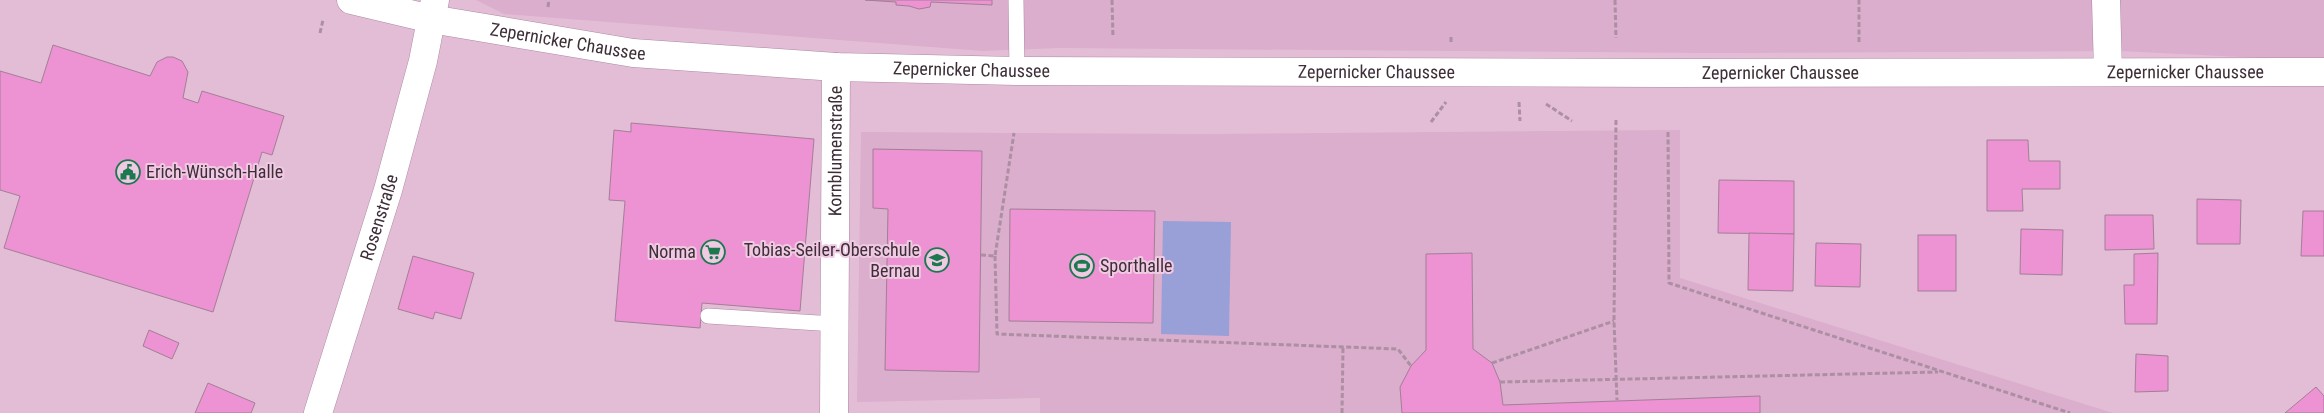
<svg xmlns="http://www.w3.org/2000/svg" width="2324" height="413" font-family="'Roboto Condensed',sans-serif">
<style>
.built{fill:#daaecc}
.green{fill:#999fd7}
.building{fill:#ed92d2;stroke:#a27f96}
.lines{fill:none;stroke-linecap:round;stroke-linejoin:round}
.service-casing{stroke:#ac89a1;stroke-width:16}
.minor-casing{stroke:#ac89a1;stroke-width:29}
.secondary-casing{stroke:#ac89a1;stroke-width:29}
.path{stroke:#ad8fa3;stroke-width:3;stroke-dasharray:5 2.5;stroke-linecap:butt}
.service{stroke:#fff;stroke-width:15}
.minor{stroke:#fff;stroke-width:28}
.secondary{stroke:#fff;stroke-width:28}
.labels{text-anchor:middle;stroke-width:4;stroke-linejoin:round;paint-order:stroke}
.street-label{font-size:18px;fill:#3d2e38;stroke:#f0cae3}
.poi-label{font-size:18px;fill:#3d2e38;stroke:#f0cae3;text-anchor:start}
</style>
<rect width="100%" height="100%" fill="#e3bdd6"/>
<g class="built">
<polygon points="476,0 2324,0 2324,61 2120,51 1711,53 1059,48 983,51 504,14"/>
<polygon points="1680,130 1680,278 2113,413 1040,413 1040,398 857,402 861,132 1201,134"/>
</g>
<polygon class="green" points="1163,221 1231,222 1229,336 1161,334"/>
<g class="building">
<polygon points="865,0 992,0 992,5 931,2 930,7 919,9 909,6 896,5 896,2"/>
<polygon points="53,45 150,76 157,62 167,57 173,57 182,61 188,72 183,98 198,103 202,91 284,116 272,155 262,152 213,312 4,248 20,196 0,190 0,71 41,83"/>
<polygon points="631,123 814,139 800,311 702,303 700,328 615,321 625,201 609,200 614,130 631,132"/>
<polygon points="1987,140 2028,140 2029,161 2060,161 2060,189 2022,189 2023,211 1987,211"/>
<polygon points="873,149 982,151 979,372 885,370 888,209 873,208"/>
<polygon points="1719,180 1794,181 1794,234 1718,233"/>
<polygon points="2197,199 2241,200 2240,244 2197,244"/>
<polygon points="1010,209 1155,211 1153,323 1009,321"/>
<polygon points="2303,211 2324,211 2324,256 2301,256"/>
<polygon points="2105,215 2153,215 2154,249 2105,250"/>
<polygon points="2021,229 2063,230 2062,275 2020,274"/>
<polygon points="1749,233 1794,234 1793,291 1748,290"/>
<rect x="1918" y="235" width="38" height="56"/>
<polygon points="1816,243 1861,244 1860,287 1815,286"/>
<polygon points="1472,253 1473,349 1492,363 1500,382 1503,405 1760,396 1760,413 1402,413 1400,387 1411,366 1426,350 1426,254"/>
<polygon points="2158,253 2157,324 2125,324 2124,285 2134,285 2134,254"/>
<polygon points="413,256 474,273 461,319 435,312 433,319 398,309"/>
<polygon points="149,330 179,343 172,359 143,346"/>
<polygon points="2136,354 2168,356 2168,391 2135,392"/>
<polygon points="208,383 255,403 251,413 195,413"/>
<polygon points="2316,387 2324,396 2324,413 2285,413"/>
</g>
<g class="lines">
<g class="service-casing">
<g id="service">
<polyline points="1016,0 1017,71"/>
<polyline points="708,316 835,324"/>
</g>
</g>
<g class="minor-casing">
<g id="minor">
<polyline points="2106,0 2108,71"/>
<path id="s1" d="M318 413 388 190 423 61 435 0"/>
<path id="s2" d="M834 413 836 67"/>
</g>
</g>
<g class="secondary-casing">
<g id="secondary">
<path id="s3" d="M351 0 431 19 633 53 836 67 1017 71 1668 73 2324 72"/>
</g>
</g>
<g class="path">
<polyline points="1112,0 1113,37"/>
<polyline points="1615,0 1616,38"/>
<polyline points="548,7 549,0"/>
<polyline points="320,33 323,20"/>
<polyline points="1451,42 1451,35"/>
<polyline points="1859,42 1859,0"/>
<polyline points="1519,102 1520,121"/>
<polyline points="1546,104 1572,121"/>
<polyline points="1616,120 1614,321 1617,400"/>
<polyline points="1431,122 1446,102"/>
<polyline points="1668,132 1669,283 2070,413"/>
<polyline points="981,255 995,256 1014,133"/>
<polyline points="995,256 997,334 1398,349 1411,366"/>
<polyline points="1492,363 1614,321"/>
<polyline points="1500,382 1938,372"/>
<polyline points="1342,413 1343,347"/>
</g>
<use href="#service" class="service"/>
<use href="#minor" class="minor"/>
<use href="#secondary" class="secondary"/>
</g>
<defs>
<g id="civic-ring" transform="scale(1.25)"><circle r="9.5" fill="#f0cae3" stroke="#1c794f" stroke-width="1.5"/><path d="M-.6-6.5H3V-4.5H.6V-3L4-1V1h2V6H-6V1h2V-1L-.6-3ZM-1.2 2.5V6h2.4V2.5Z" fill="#1c794f"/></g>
<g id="supermarket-ring" transform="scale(1.25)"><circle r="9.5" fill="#f0cae3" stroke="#1c794f" stroke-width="1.5"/><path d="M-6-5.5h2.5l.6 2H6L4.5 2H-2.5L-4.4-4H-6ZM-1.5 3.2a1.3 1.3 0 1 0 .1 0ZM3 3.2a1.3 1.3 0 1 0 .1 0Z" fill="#1c794f"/></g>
<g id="school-ring" transform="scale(1.25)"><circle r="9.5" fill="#f0cae3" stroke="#1c794f" stroke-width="1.5"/><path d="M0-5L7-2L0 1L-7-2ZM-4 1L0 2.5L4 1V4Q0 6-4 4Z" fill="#1c794f"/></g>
<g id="stadium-ring" transform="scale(1.25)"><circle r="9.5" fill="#f0cae3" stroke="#1c794f" stroke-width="1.5"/><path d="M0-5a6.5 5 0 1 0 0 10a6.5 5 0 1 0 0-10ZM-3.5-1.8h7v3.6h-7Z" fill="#1c794f"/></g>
</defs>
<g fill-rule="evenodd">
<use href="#civic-ring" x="128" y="172"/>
<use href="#supermarket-ring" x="713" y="252"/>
<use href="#school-ring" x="937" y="260"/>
<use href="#stadium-ring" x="1082" y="266"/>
</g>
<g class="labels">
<g class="street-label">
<text dy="6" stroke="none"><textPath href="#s3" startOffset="221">Zepernicker Chaussee</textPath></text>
<text dy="6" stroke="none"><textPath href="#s3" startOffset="626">Zepernicker Chaussee</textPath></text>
<text dy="6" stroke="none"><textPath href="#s3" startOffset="1840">Zepernicker Chaussee</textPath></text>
<text dy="6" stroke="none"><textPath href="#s3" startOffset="1031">Zepernicker Chaussee</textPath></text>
<text dy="6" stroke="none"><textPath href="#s3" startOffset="1435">Zepernicker Chaussee</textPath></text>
<text dy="6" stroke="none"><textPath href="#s2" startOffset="262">Kornblumenstraße</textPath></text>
<text dy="6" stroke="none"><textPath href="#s1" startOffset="205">Rosenstraße</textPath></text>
</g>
<g class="poi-label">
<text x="146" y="178">Erich-Wünsch-Halle</text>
<text x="920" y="256" text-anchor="end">Tobias-Seiler-Oberschule<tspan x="920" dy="21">Bernau</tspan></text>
<text x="696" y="258" text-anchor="end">Norma</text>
<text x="1100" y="272">Sporthalle</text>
</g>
</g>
</svg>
